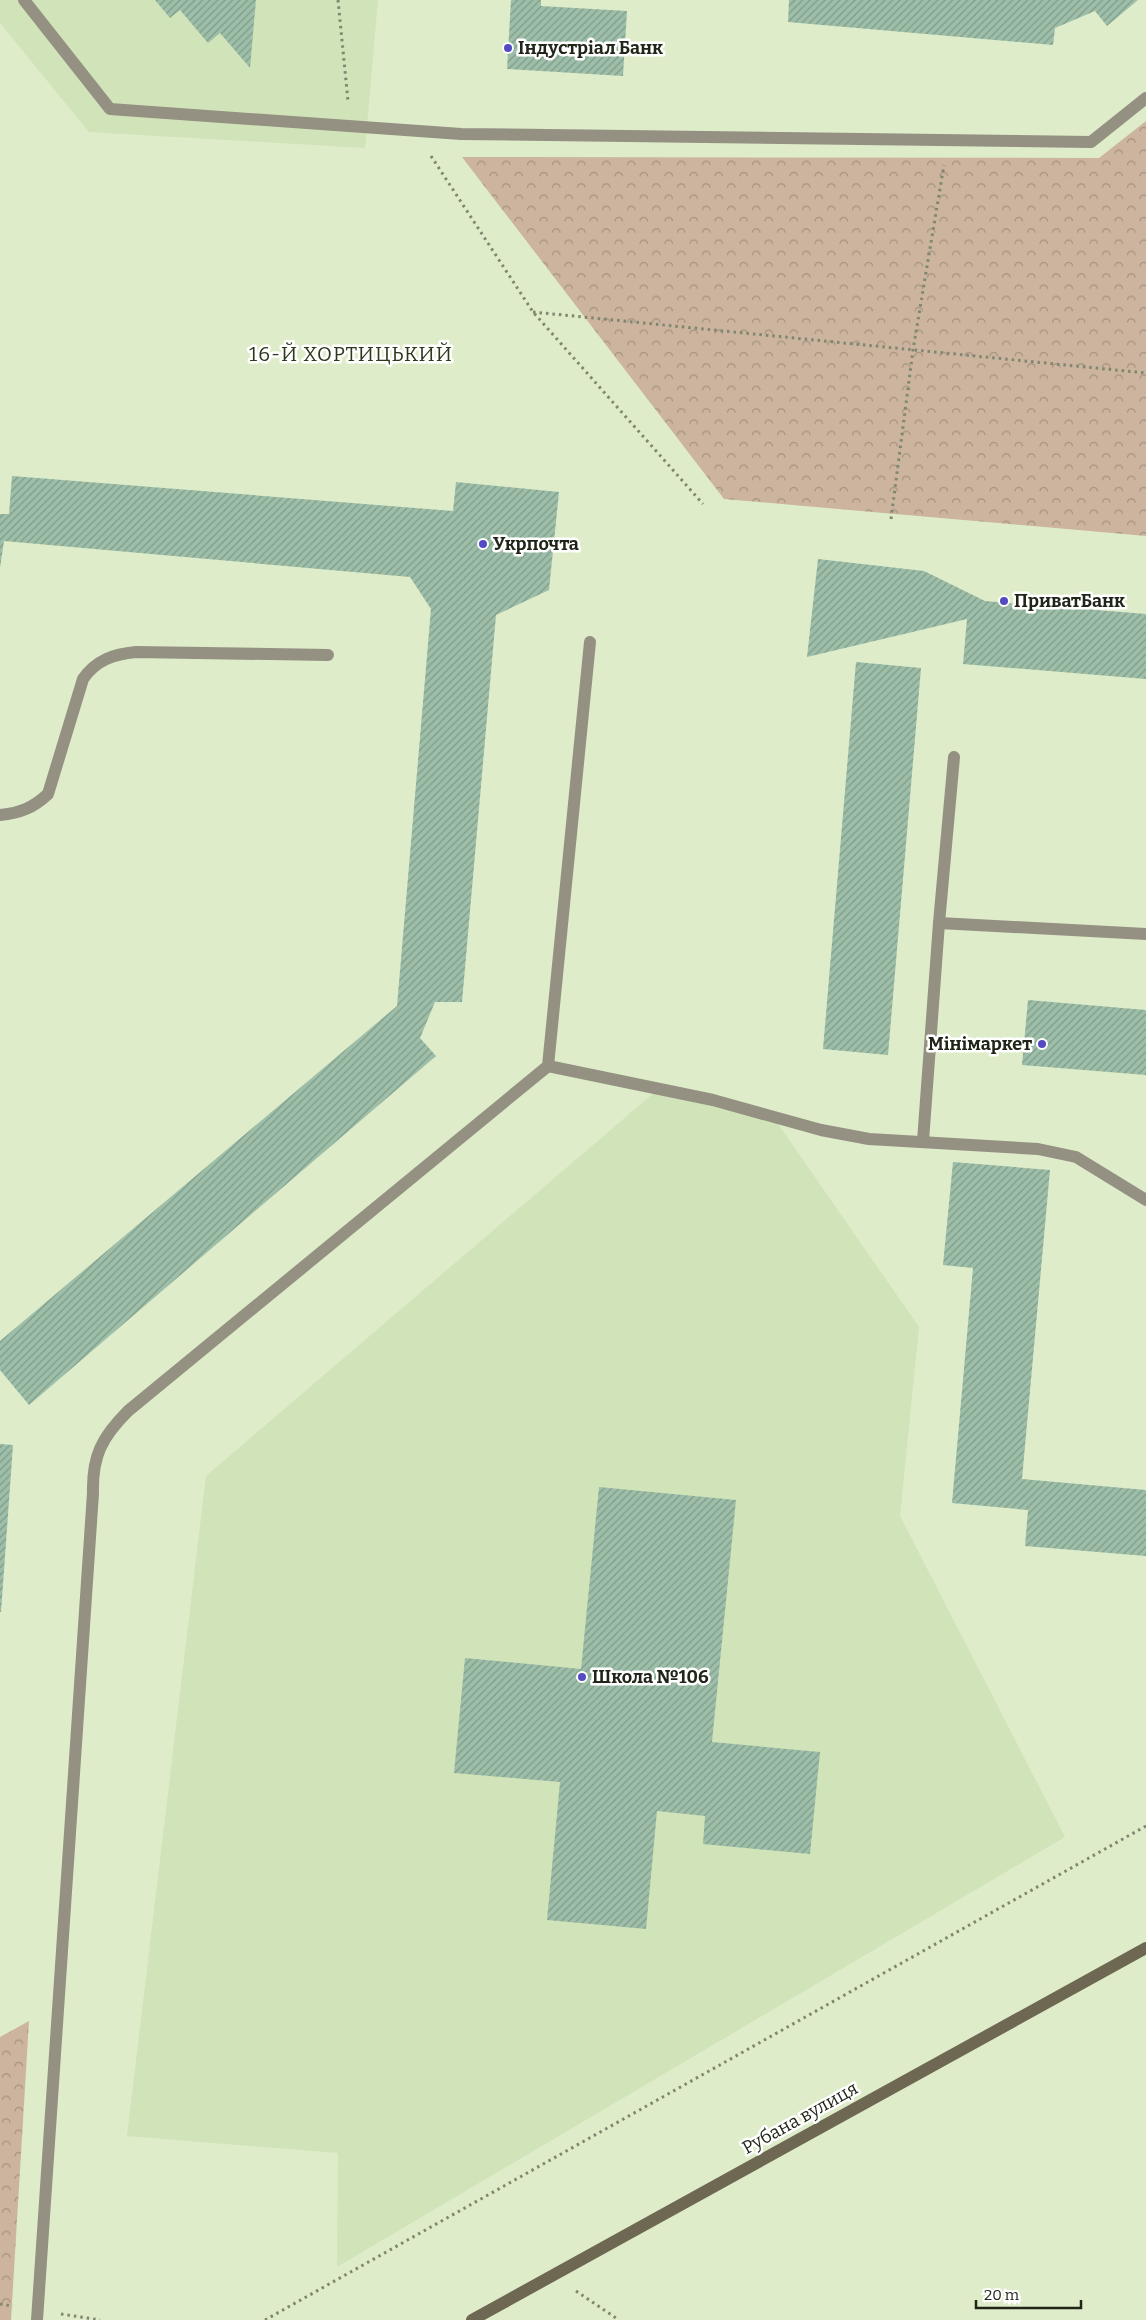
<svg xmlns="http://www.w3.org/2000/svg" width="1146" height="2320" font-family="Bitter,serif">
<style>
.built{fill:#d1e3b9}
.forest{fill:url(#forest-crowns)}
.building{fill:url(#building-hatch)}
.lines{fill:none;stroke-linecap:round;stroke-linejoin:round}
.path{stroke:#7e8770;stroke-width:3;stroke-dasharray:2.5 4;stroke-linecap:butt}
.lane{stroke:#949082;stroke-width:12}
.secondary{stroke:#6e6852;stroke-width:12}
.poi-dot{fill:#544ac2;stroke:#fff;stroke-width:2}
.labels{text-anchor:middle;stroke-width:5;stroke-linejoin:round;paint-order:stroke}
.poi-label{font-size:18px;font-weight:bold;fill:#202518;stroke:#fff;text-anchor:start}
.street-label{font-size:18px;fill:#202518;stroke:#fff}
.quarter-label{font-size:20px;letter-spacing:1px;fill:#2e391c;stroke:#fff}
</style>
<defs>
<pattern id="forest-crowns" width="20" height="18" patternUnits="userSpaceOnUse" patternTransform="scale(1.25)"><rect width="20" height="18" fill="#ccb49f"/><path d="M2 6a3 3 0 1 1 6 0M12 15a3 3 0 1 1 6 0" fill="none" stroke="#a59281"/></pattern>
<pattern id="building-hatch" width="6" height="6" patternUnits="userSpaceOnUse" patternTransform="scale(1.25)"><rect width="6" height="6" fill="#9dbfa9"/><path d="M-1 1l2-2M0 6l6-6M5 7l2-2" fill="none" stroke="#809b89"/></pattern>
</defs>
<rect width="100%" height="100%" fill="#deecc9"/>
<g class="built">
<polygon points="0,0 378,0 365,148 89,132 0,23"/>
<polygon points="655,1092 776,1121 919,1327 900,1516 1065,1837 337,2267 338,2153 127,2136 206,1476"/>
</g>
<g class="forest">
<polygon points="1146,121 1146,536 724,499 462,157 1099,158"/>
<polygon points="29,2021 11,2320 0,2320 0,2037"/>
</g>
<g class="building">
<polygon points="155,0 256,0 250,68 220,33 208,43 180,10 170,18"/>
<polygon points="511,0 541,0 541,6 627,11 623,76 507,69"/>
<polygon points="789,0 1138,0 1107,26 1095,11 1055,28 1053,45 788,22"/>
<polygon points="12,476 453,511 456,482 559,492 549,590 496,615 462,1002 435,1002 420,1038 436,1056 29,1405 0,1370 0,1341 397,1006 431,609 410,577 4,541 0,568 0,514 9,514"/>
<polygon points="818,559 924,571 985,601 1146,614 1146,679 963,664 967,619 807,657"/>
<polygon points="856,662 921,668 888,1055 823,1049"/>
<polygon points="1028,1000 1146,1010 1146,1075 1022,1065"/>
<polygon points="953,1162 1050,1170 1022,1479 1146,1490 1146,1556 1025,1546 1028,1510 952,1503 973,1268 943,1265"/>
<polygon points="0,1444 13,1445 1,1612 0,1612"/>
<polygon points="599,1487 736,1500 712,1742 820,1752 810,1854 703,1844 705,1816 657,1811 646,1929 547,1920 560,1782 454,1773 465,1658 581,1669"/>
</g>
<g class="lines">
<g class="path">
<polyline points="338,0 348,101"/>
<polyline points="431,156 533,312 703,504"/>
<polyline points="533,312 1146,373"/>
<polyline points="891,519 913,350 944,165"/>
<polyline points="576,2291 619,2320"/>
<polyline points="0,2304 13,2306"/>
<polyline points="61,2314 100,2320"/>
<polyline points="265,2320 1146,1826"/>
</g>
<g class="lane">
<polyline points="24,0 110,109 461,134 1091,142 1146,98"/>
<path d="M0 815C20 813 33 808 48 794L83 679C96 660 114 654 136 652L328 655"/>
<polyline points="939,923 1146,934"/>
<polyline points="548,1066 713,1100 821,1130 869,1139 1038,1149 1076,1157 1146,1200"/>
<polyline points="923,1141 939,923 954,757"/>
<path d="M37 2320 93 1493C92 1456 102 1437 128 1411L548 1066 590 642"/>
</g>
<polyline class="secondary" points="472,2320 1146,1948"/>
</g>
<g class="poi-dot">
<circle cx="508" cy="48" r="5"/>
<circle cx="483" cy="544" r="5"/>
<circle cx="1004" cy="601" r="5"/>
<circle cx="1042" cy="1044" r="5"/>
<circle cx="582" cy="1677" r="5"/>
</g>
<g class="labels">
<g class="poi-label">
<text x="518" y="54">Iндустрiал Банк</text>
<text x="493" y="550">Укрпочта</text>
<text x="1014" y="607">ПриватБанк</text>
<text x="1032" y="1050" text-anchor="end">Мiнiмаркет</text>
<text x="592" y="1683">Школа №106</text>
</g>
<g class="street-label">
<text transform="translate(800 2118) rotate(-29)" y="6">Рубана вулиця</text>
</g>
<g class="quarter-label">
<text x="351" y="361">16-Й ХОРТИЦЬКИЙ</text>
</g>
</g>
<path d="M976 2300v8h105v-8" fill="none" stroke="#202518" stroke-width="2.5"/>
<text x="984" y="2300" font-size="15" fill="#202518" stroke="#ffffff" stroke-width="4" paint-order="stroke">20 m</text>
</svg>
